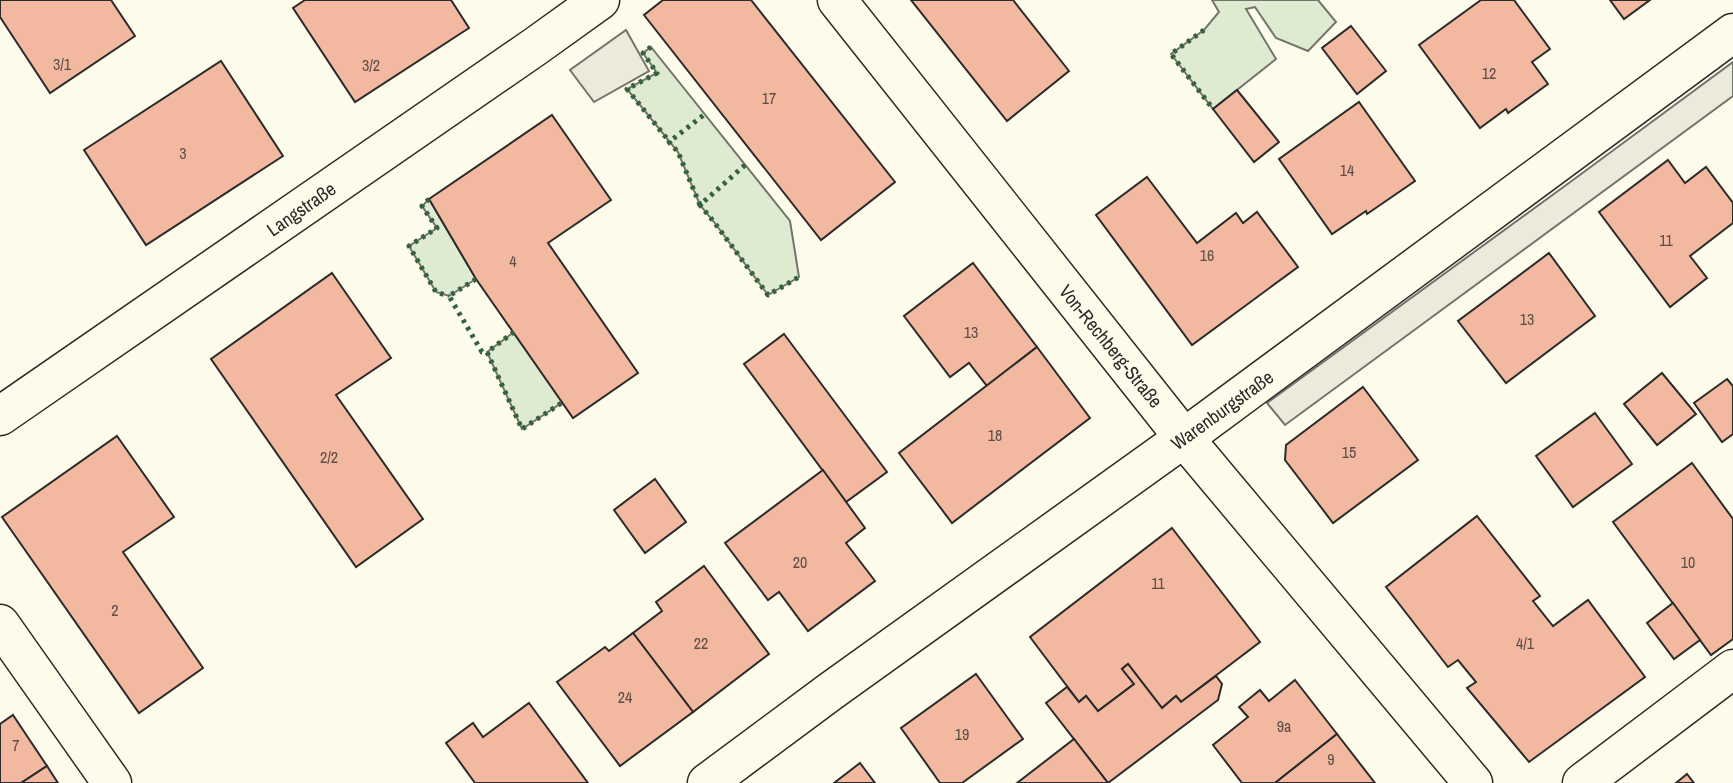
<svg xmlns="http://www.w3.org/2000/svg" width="1733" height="783" font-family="'Archivo Narrow',sans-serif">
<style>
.green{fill:#deebd1;stroke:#74746e;stroke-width:2}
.parking{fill:#eceadb;stroke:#74746e;stroke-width:2}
.building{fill:#f2b8a0;stroke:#2b2b2b;stroke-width:2}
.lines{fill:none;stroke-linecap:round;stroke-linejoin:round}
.minor-casing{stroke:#2b2b2b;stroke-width:41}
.minor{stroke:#fdfbea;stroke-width:38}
.hedge{stroke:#34623c;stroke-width:5;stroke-dasharray:3.5 5;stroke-linecap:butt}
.labels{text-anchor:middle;stroke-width:5;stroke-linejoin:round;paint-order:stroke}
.number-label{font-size:16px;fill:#5d4e48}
.street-label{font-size:19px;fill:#2b2b2b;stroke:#fdfbea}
</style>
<rect width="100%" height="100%" fill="#fdfbea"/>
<g class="green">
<polygon points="1212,0 1318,0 1336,22 1308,51 1276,38 1255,7 1246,9 1276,59 1213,109 1171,54 1204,30 1219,12"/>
<polygon points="651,47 790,221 799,277 768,295 714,222 700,205 678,152 627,89 657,73 643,53"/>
<polygon points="429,199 476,279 449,296 436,292 409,246 437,228 422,206"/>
<polygon points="514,332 563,402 522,429 487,352"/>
</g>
<g class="parking">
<polygon points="626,30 649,71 594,102 570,70"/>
<polygon points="1733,62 1733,96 1285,425 1267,403 1573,180"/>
</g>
<g class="building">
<polygon points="0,0 111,0 135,36 50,93 0,17"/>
<polygon points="305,0 451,0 469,28 355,102 293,8"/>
<polygon points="663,0 751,0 895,182 821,240 644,15"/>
<polygon points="911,0 1013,0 1069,71 1007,121"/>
<polygon points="1481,0 1514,0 1550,49 1532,62 1548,84 1508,113 1506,109 1480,128 1419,45"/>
<polygon points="1610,0 1650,0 1624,19"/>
<polygon points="1351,26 1386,71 1357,94 1322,48"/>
<polygon points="221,61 283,156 146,245 84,150"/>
<polygon points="1237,90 1279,142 1254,162 1213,109"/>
<polygon points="1359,102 1415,181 1367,214 1366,211 1332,234 1279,159"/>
<polygon points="552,115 611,200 548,243 638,373 573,418 476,279 429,199"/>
<polygon points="1668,160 1685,183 1706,167 1733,203 1733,223 1690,256 1707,278 1670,307 1599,212"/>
<polygon points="1147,177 1197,243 1236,213 1243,223 1257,212 1298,267 1192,345 1096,215"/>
<polygon points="1549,253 1595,316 1506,383 1458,321"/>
<polygon points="973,263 1037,347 987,386 969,363 950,377 904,316"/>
<polygon points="332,273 391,358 336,395 423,519 356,567 211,359"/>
<polygon points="784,334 887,472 846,502 744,364"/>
<polygon points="1037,347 1090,418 952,523 899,453"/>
<polygon points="1662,373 1696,414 1657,445 1624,404"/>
<polygon points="1727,379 1733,386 1733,434 1722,442 1694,403"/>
<polygon points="1363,387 1418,460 1333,523 1285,460 1286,445"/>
<polygon points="1595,413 1632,464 1573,507 1536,456"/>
<polygon points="117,436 174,517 123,552 203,668 139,713 2,517"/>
<polygon points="1692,463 1733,519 1733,639 1711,655 1613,522"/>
<polygon points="823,470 865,528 846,543 875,581 808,631 779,592 768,600 725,543"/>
<polygon points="655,479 686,522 645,553 614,510"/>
<polygon points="1477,516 1540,596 1533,601 1553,626 1588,600 1645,677 1529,762 1467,688 1476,682 1458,660 1448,667 1386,587"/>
<polygon points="1172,528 1260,642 1181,702 1176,696 1162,708 1128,664 1122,669 1134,684 1098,711 1086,696 1079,702 1030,637"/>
<polygon points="704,566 769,654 693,712 633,633 662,611 656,602"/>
<polygon points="1673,603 1700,640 1674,659 1647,623"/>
<polygon points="633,633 693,712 620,766 557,682 605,647 609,651"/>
<polygon points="1128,664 1162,708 1176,696 1181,702 1216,676 1222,684 1218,700 1108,783 1046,703 1067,687 1079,702 1086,696 1098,711 1134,684 1122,669"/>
<polygon points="976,674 1023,739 962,783 940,783 901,728"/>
<polygon points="1295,680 1337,734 1275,783 1242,783 1213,745 1248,717 1239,707 1260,690 1269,701"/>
<polygon points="529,703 588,783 475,783 446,743 473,723 483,737"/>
<polygon points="13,715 47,766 21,783 0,783 0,724"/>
<polygon points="1337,734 1375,783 1275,783"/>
<polygon points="1074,739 1108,783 1017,783"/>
<polygon points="860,763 875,783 834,783"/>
<polygon points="47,766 58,783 21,783"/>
<polygon points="1687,774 1694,783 1676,783"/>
</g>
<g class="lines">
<g class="minor-casing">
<g id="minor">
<polyline points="837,0 1184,438 1473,783"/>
<polyline points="0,416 536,46 600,0"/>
<polyline points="0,624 112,783"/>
<polyline points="707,783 831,691 1184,438 1733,33"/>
<polyline points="1582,783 1733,669"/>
</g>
</g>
<use href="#minor" class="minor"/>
<g class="hedge">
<polyline points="1204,30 1171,54 1213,109"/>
<polyline points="651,47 643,53 657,73 627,89 668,140"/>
<polyline points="745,165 700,205 714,222 768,295 799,277"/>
<polyline points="429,199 422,206 437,228 409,246 436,292 449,296"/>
<polyline points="700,205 678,152 669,142 705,114"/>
<polyline points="476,279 449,296 482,352 487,352"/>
<polyline points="514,332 487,352 522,429 563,402"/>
</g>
</g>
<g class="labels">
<g class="number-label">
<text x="62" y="70">3/1</text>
<text x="371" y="71">3/2</text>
<text x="1489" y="79">12</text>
<text x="769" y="104">17</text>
<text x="183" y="159">3</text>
<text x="1347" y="176">14</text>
<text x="1666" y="246">11</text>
<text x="1207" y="261">16</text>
<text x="513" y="267">4</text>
<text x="1527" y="325">13</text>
<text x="971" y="338">13</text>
<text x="995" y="441">18</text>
<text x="1349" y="458">15</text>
<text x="329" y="463">2/2</text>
<text x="800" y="568">20</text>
<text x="1688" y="568">10</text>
<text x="1158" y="589">11</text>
<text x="115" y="616">2</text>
<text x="701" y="649">22</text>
<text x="1525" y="649">4/1</text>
<text x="625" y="703">24</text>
<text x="1284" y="732">9a</text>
<text x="962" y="740">19</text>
<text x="16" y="751">7</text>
<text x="1331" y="765">9</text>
</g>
<g class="street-label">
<text transform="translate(301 209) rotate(-35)" y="7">Langstraße</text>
<text transform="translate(1111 346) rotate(51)" y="7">Von-Rechberg-Straße</text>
<text transform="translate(1222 410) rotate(-36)" y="7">Warenburgstraße</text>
</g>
</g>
</svg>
